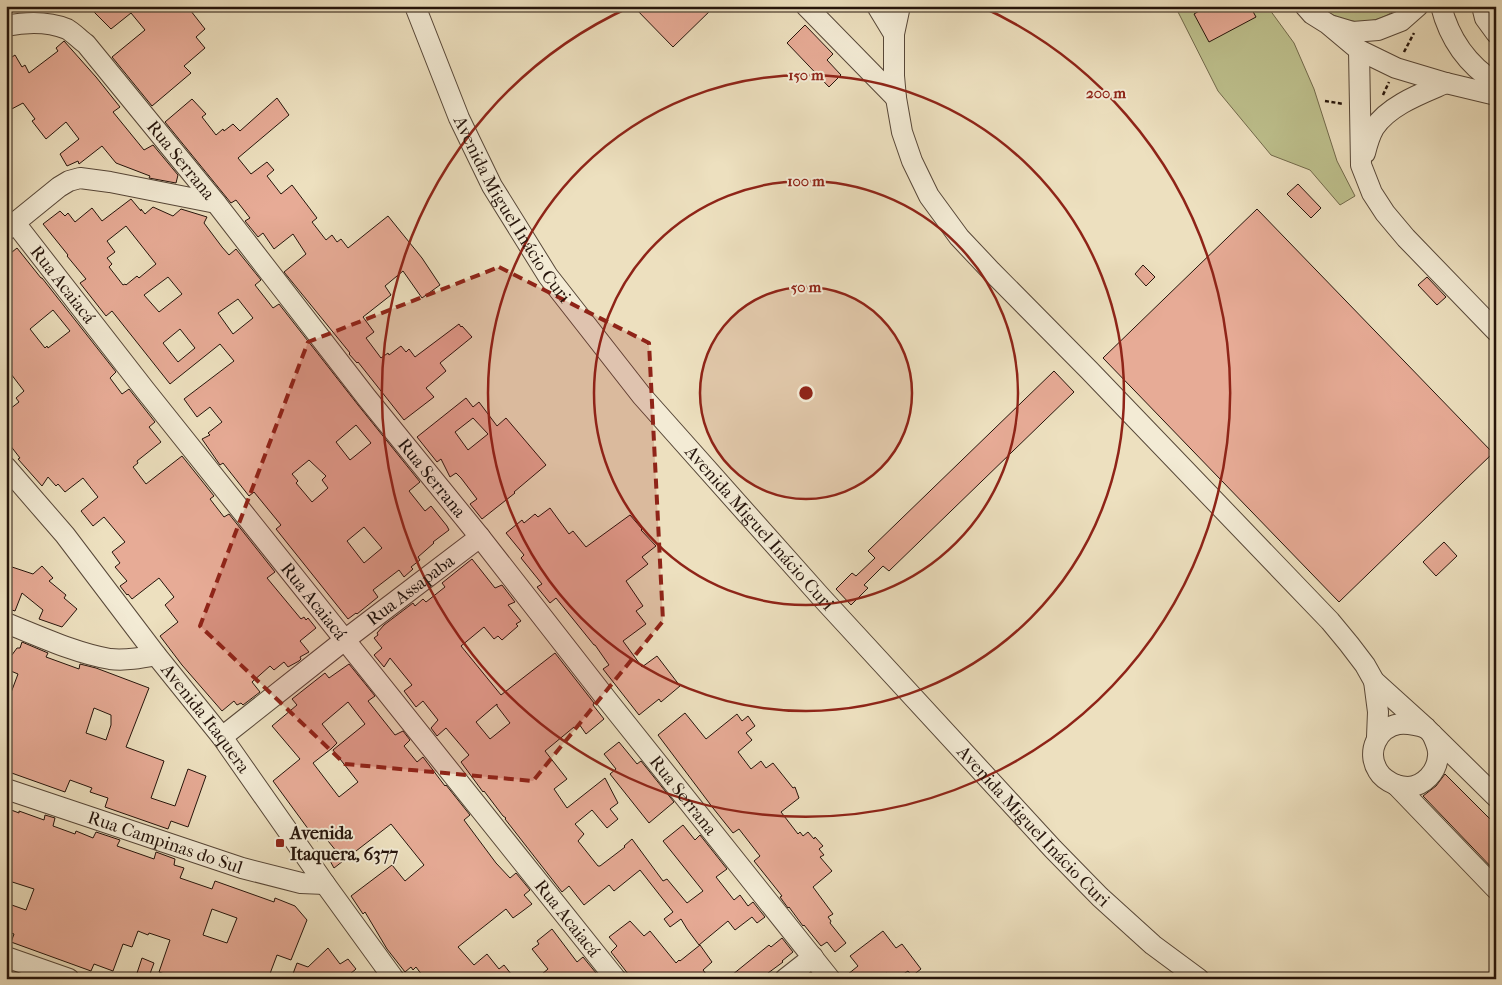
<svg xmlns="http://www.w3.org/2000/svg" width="1502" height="985" font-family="'IM FELL French Canon',serif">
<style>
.green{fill:#bec18e;stroke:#726a4c}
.building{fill:#e7ab96;stroke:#25140b;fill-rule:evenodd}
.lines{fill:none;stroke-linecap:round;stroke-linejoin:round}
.minor-casing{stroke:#574738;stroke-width:22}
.path{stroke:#25140b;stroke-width:2.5;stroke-dasharray:4 2.5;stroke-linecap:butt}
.minor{stroke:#f3ebd5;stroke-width:20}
.marked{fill:#8f2418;fill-opacity:0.2;stroke:#8f2418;stroke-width:4;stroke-dasharray:10 6;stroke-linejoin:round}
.ring{fill:none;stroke:#8f2418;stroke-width:2.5}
.poi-dot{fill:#8f2418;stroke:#f3ebd5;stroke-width:2}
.labels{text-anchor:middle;stroke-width:4;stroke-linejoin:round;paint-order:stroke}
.street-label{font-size:18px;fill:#25140b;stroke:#f3ebd5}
.poi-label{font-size:18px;font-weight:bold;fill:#25140b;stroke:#f3ebd5;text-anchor:start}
.centre{fill:#8f2418;stroke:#f3ebd5;stroke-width:2.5}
.ring-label{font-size:15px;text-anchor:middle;font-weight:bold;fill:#8f2418;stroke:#f3ebd5;stroke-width:4;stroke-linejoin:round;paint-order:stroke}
</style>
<rect width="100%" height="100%" fill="#ede0bf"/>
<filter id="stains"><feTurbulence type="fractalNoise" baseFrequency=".004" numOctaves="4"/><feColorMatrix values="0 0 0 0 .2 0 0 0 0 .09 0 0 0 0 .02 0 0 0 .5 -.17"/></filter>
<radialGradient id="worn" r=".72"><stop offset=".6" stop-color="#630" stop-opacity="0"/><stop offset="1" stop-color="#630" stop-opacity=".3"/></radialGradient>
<g class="green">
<polygon points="1175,6 1267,6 1294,43 1314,89 1337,161 1355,196 1340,205 1310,170 1271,155 1218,91"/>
<path d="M1318 6H1401C1374 28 1345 26 1318 6Z"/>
</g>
<g class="building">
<polygon points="88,6 187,6 205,29 196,37 205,48 184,66 191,73 152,106 112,57 145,30 131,13 111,29"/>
<polygon points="633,6 715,6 673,47"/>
<polygon points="1208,6 1250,6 1256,17 1209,42 1194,14"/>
<polygon points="805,25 833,54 827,60 841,75 829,87 787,43"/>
<polygon points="64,41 96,77 120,107 113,112 144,150 153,145 178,175 176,183 149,178 150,176 116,163 102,146 79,164 78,161 67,166 60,154 79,139 66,122 46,139 32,121 35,119 23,103 6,112 6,61 15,55 22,67 25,65 29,73 58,51 56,48"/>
<polygon points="277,98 289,115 238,158 251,174 267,162 274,170 267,176 281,194 292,185 317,218 312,222 326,240 332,235 337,242 341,239 348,248 388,216 422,258 440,285 422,298 403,271 385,286 391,295 363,317 374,332 366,338 381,358 388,353 389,355 401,346 406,352 409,349 415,357 459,324 461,327 462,326 472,337 440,363 446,371 426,388 434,397 404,420 358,362 357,363 349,354 350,353 284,272 306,254 293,234 274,249 263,233 258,237 245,221 250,218 236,200 231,203 165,122 192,99 206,114 202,117 216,135 223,129 224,131 233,124 240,131"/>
<polygon points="1298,184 1321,208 1311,218 1287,194"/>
<path d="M131 199 141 211V209L145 214 153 207 173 216 181 209 207 217 204 223 222 247 229 255 236 249 261 280 255 285 273 308 279 304 358 405 420 482 409 491 425 511 431 506 447 526 449 530 433 542 434 543 418 557 420 560 411 567 413 569 404 577 399 570 373 590 378 597 357 614 356 613 348 619 276 529 281 525 254 492 249 496 223 463 220 465 202 439 210 435 208 433 222 422 210 407 197 417 184 399 234 361 220 344 170 384 112 311 106 316 80 283 86 279 67 256 68 255 43 224 60 211 65 216 68 213 75 222 92 208 102 221ZM126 226 156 264 139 278 137 276 126 285 125 284 123 285 109 267 112 264 107 258 115 252 107 241ZM168 277 182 294 159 312 144 295ZM238 299 253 318 233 334 218 313ZM180 329 195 348 178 362 163 343ZM356 425 371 443 350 460 336 442ZM309 460 326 476 322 480 328 488 312 502 296 483 298 481 292 474ZM364 527 382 548 364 563 347 541Z"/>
<polygon points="1257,209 1493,453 1339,602 1103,358"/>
<path d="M17 248 41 278H42L116 372 110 378 122 394 129 389 155 422 149 427 161 442 137 461 138 463 133 467 146 484 182 456 214 496 210 499 224 517 229 514 275 572 267 578 301 619 304 617 306 620 308 618 316 628 300 641 309 652 300 657 301 659 299 661 288 667 284 662 274 670 270 666 252 682 260 692 243 705 241 703 237 705 234 701 222 711 182 665 160 636 178 622 165 605 174 597 159 578 132 599 128 594 127 595 120 586 127 581 115 567 120 563 112 552 125 542 104 517 93 526 81 511 98 497 83 478 65 492 58 484 56 486 48 477 42 486 18 459 20 458 6 440V412L19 402 16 398 24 391 11 374 6 378V257ZM53 310 70 331 48 348 47 346 45 348 30 329Z"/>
<polygon points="1143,265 1155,277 1146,286 1135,274"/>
<polygon points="1427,277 1446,297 1437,305 1418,285"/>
<polygon points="1054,371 1074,392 889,571 883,566 864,585 868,588 851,605 836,589 852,573 856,576 875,558 868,551"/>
<path d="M466 398 473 407 479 402 497 426 506 418 546 465 514 492 515 493 482 519 470 504 477 499 461 478 456 473 450 477 441 459 437 462 417 437ZM473 418 488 434 468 450 455 432Z"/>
<polygon points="550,508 569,534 573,531 586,547 630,515 642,529 641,530 656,546 642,557 648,564 626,581 643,606 636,611 646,624 623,641 642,667 657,656 680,686 661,702 659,699 639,715 603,669 609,665 595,645 594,645 556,598 550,603 537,587 542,584 521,558 524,555 506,533 522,520 524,523 535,514 538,517"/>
<polygon points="1444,542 1457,556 1436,576 1423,562"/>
<path d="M472 559 495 588 502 585 515 602 508 605 521 621 516 624 518 626 502 640 498 636 494 639 484 627 461 646 501 695 555 653 594 703 593 705 604 719 586 734 579 724 575 728 574 727 545 751 567 779 554 789 567 808 605 778 618 803 610 809 618 819 607 828 592 810 575 824 584 834 578 841 598 866H600L625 847 624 846 632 839 663 881 667 879 687 903 703 891 663 841 683 825 695 840 700 835 727 869 716 877 734 900 740 895 748 906 753 902 765 917 757 923 752 917 735 930 728 921 699 945 687 929 681 919 670 927 664 919 673 912 640 870 614 891 609 885 584 905 569 886 562 892 505 819 506 818 503 816 484 791 483 792 461 762 469 755 446 728 437 736 431 728 438 720 423 701 416 707 404 691 412 685 390 658 384 667 374 655 382 648 374 638 378 635 377 633 384 625 413 603 415 606 423 599 426 602 445 587 442 583ZM497 704V706L510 723 490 739 476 722Z"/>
<polygon points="6,565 33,574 42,566 53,578 49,581 66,595 64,598 77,609 62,627 39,619 43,610 22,593 15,611 6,608"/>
<path d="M22 642 48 653 46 657 79 669 80 664 96 668 149 688 126 747 164 761 151 798 175 806 188 769 206 776 188 827 171 821 168 829 105 807 108 798 90 792 92 788 70 780 65 792 6 771V706L18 674 6 669V663L17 648H20ZM94 708 111 715V725L106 740 86 733Z"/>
<path d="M349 664 375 696 368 701 395 735 403 731 410 740 404 746 417 762 423 757 445 786 446 785 470 815 464 820 496 863 510 878 516 873 530 890 524 895 532 904 520 913 513 918 506 909 458 947 474 965 487 954 499 969 504 965 515 979H425L416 967 413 970 411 967 405 972 387 949 365 912 363 914 351 896 392 865 405 881 424 865 391 824 334 868 329 859 337 852 324 836 317 841 273 781 300 759 272 726 297 705 292 699 325 673 329 678ZM348 702 365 724 333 750 358 782 339 797 313 763 331 749 337 743 322 724Z"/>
<polygon points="685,713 706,739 737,714 742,721 748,716 755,726 746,733 752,740 738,752 751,769 761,761 766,768 773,763 793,788 795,787 799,798 781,812 798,834 800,832 803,836 808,832 814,839 815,837 823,846 819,849 824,855 820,857 832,871 813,887 833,914 828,917 831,921 830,923 846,943 835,952 827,942 821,946 804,925 803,926 789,907 788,908 780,897 782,896 754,861 760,856 739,829 733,833 713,808 658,735"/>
<polygon points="619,742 637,764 641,761 674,802 649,823 610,774 616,769 604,754"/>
<polygon points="1445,774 1496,825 1496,872 1423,796 1436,786"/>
<path d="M6 808 19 813V811L44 820 45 815 55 818 53 826 75 834 76 831 93 838 96 832 120 840 117 846 154 859 156 852 175 859 174 865 184 868 180 878 212 889 215 881 274 902 275 898 295 906 307 920 291 960 277 955 268 979H177L159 972 170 940 149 933 148 935 138 931 132 947 123 944 113 971 94 964 91 971 11 942 14 934 6 931V903L26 910 34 889 6 880V849L9 843 6 842ZM212 909 237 918 227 943 203 935Z"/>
<polygon points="630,921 644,936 650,931 676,963 679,960 680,961 700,945 712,962 703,970 710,979 632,979 611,952 617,946 609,937"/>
<polygon points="552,929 577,962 583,957 601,979 536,979 548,969 532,949 539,944 537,941"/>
<polygon points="883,931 896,948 902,944 921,969 912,976 908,971 896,979 891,979 887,973 879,979 842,979 858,966 850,956"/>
<polygon points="782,938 793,952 782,961 783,962 760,979 727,979 769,945 771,947"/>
<polygon points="328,948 340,964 348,959 356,969 344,979 291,979 297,963 308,967"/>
<polygon points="142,958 154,963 148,979 135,979"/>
</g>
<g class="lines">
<g class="minor-casing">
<g id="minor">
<path id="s1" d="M415 6 459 118 492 186 548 276 642 396 821 597 1053 849 1100 897 1153 945 1199 979"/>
<polyline points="806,6 896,98"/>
<polyline points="877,6 894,34"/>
<polyline points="900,6 894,34 894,76 896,98 902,132 912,161 929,196 959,237 991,271 1089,370 1330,621 1349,644 1365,665 1374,681 1426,728 1496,797"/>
<polyline points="1305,6 1312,14 1328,24 1359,50 1396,68 1446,83 1496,95"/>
<path d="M1441 6C1449 38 1468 65 1496 83"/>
<polyline points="1482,6 1485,18 1496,33"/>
<path id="s2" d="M6 26C26 22 47 21 67 29 74 33 80 40 86 44L216 203 367 398 480 537 608 701 830 979"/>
<polyline points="1333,26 1353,32 1378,30 1401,21 1418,6"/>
<polyline points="1359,50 1361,165 1372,193 1385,213 1406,238 1496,331"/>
<path d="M1365 153C1367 145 1370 135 1374 128 1389 105 1423 93 1446 83"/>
<path id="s3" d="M15 223 145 390 616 979"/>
<polyline points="6,230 59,187 69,181 80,178 110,182 216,203"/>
<path id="s4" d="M6 467 65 535 156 655 222 737 325 884 394 979"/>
<path d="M6 623C39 636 75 653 110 659 125 661 141 658 156 655"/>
<polyline points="1374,681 1378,712 1377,737"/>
<path d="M1426 728C1417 725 1409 723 1399 724 1377 728 1366 752 1378 771 1382 778 1389 782 1396 785L1496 889"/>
<path id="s5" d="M222 737 346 639 480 537"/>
<path d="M1396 785C1399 786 1404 787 1408 787 1424 786 1437 772 1438 756 1439 748 1435 741 1432 734"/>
<path id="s6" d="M6 789 242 868 301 883 325 884"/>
<polyline points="6,957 69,979"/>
<polyline points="785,979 813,957"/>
</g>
</g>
<g class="path">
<polyline points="1404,52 1414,33"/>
<polyline points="1383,95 1389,82"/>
<polyline points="1325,101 1344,104"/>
</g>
<use href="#minor" class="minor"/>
</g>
<path class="marked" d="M499 267 649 343 663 621 533 781 345 764 200 626 308 342Z"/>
<circle cx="806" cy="393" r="106" fill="#8f2418" fill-opacity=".12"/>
<g class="ring">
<circle cx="806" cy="393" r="106"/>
<circle cx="806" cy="393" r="212"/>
<circle cx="806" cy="393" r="318"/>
<path d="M982 7A424 424 0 1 1 630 7"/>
</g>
<rect class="poi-dot" x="275" y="838" width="10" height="10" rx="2.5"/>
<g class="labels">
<g class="street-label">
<text dy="6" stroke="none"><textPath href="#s2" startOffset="236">Rua Serrana</textPath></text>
<text dy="6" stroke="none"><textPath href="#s1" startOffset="226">Avenida Miguel Inácio Curi</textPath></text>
<text dy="6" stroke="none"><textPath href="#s3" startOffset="78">Rua Acaiacá</textPath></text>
<text dy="6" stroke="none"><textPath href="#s2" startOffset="641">Rua Serrana</textPath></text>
<text dy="6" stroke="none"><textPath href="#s1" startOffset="631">Avenida Miguel Inácio Curi</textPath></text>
<text dy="6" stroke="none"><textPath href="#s5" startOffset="239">Rua Assapaba</textPath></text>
<text dy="6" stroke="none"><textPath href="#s3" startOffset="482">Rua Acaiacá</textPath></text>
<text dy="6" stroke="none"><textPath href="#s4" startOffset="321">Avenida Itaquera</textPath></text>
<text dy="6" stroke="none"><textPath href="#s2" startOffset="1046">Rua Serrana</textPath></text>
<text dy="6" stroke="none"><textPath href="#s1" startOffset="1036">Avenida Miguel Inácio Curi</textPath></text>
<text dy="6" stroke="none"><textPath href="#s6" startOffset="168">Rua Campinas do Sul</textPath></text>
<text dy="6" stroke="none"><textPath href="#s3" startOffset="888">Rua Acaiacá</textPath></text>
</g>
<g class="poi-label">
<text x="290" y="839">Avenida<tspan x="290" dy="21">Itaquera, 6377</tspan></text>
</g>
</g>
<circle cx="806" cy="393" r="8" class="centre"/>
<g class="ring-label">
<text x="806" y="80">150 m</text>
<text x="1106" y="98">200 m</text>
<text x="806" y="186">100 m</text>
<text x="806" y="292">50 m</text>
</g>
<rect width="1502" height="985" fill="none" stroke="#ede0bf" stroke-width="25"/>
<rect x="8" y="8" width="1487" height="970" fill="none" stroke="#25140b" stroke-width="2.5"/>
<rect x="12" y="12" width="1477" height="960" fill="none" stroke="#25140b"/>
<rect width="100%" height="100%" filter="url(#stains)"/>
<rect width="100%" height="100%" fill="url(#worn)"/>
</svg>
